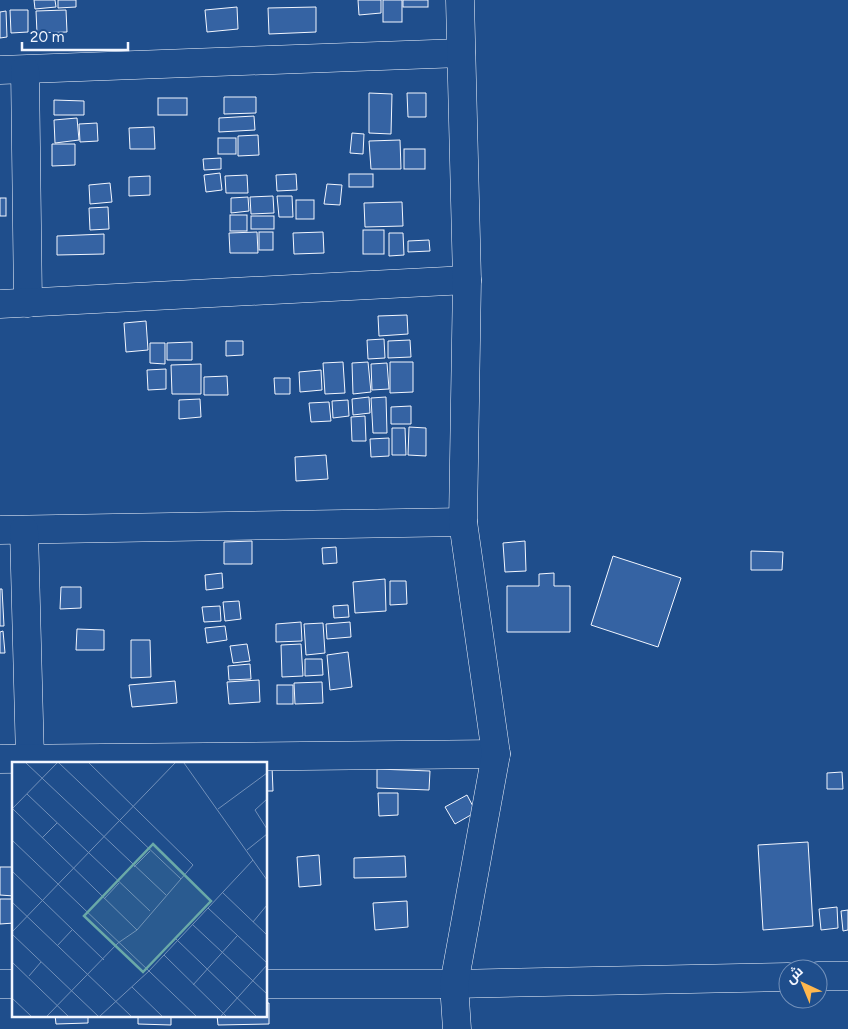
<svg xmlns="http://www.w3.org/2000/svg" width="848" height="1029" font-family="Figtree,Cairo,sans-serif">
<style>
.building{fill:#3563a3;stroke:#f2f6ff}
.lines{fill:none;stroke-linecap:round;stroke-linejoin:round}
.minor-casing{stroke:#f2f6ff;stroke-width:29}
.minor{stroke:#1f4e8c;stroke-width:28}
.inset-road{fill:none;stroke:#7391ba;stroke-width:1}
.view{fill:#6aa9a8;fill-opacity:0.15;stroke:#6aa9a8;stroke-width:2.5}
.inset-edge{fill:none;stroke:#f2f6ff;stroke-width:2.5}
</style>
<rect width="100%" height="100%" fill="#1f4e8c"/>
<g class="building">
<polygon points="34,0 55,0 56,7 35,9"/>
<polygon points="58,0 76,0 76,7 58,8"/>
<polygon points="358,0 381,0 381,13 359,15"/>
<rect x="383" y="0" width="19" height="22"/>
<rect x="403" y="0" width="25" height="7"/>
<polygon points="237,7 238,29 207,32 205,10"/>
<polygon points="316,7 316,32 269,34 268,8"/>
<polygon points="10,10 28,10 28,32 11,33"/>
<polygon points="66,10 67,32 37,33 36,11"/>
<polygon points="6,11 7,37 0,38 0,12"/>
<polygon points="369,93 392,94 391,134 369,133"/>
<polygon points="407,93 426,93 426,117 408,117"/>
<polygon points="224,97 256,97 256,113 224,114"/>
<rect x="158" y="98" width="29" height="17"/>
<polygon points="54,100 84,101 84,115 54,115"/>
<polygon points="254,116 255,130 219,132 219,118"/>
<polygon points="77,118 79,140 55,143 54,120"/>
<polygon points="97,123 98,141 80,142 79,124"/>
<polygon points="154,127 155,149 130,149 129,128"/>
<polygon points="352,133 364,134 363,154 350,153"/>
<polygon points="258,135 259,155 238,156 238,136"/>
<rect x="218" y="138" width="18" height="16"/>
<polygon points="400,140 401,169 371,169 369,141"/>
<polygon points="52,144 75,144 75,165 52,166"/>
<rect x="404" y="149" width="21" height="20"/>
<polygon points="221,158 221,169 204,170 203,159"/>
<polygon points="220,173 222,190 206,192 204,175"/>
<polygon points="296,174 297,190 277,191 276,175"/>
<rect x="349" y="174" width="24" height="13"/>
<polygon points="247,175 248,193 226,193 225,176"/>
<polygon points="150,176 150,195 129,196 129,177"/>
<polygon points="110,183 112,202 90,204 89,185"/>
<polygon points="327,184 342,185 340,205 324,204"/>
<polygon points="273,196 274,213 251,214 250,197"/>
<polygon points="277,196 292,196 293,217 279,217"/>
<polygon points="248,197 249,211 231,213 231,198"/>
<rect x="0" y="198" width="6" height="18"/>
<rect x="296" y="200" width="18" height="19"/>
<polygon points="402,202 403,226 365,227 364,203"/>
<polygon points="108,207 109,229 90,230 89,208"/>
<rect x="230" y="215" width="17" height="16"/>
<rect x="251" y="216" width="23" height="13"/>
<rect x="363" y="230" width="21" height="24"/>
<polygon points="257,232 258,253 230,253 229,233"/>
<rect x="259" y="232" width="14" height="18"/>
<polygon points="323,232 324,253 294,254 293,233"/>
<polygon points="389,233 403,233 404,255 389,256"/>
<polygon points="104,234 104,254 57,255 57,236"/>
<polygon points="429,240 430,251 408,252 408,241"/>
<polygon points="407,315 408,334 379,336 378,316"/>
<polygon points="146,321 148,350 126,352 124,323"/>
<polygon points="384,339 385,358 368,359 367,340"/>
<polygon points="410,340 411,357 388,358 388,341"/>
<polygon points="226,341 243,341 243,355 226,356"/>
<polygon points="192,342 192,360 167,360 167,343"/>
<polygon points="150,343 165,343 165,364 150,363"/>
<polygon points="343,362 345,393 325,394 323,363"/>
<polygon points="368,362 371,392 353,394 352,363"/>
<polygon points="390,362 413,362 413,392 390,393"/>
<polygon points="387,363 389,389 372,390 371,364"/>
<polygon points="201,364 201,394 172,394 171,365"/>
<polygon points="166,369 166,389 148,390 147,370"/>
<polygon points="321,370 322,390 300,392 299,372"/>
<polygon points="227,376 228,395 204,395 204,377"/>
<polygon points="274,378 290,378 290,394 275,394"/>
<polygon points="369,397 370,413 353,415 352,399"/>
<polygon points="386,397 387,433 373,433 371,398"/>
<polygon points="200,399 201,417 179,419 179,400"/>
<polygon points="348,400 349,416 333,418 332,401"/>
<polygon points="329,402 331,421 311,422 309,403"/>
<polygon points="411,406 411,424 391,424 391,407"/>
<polygon points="365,416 366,441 352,441 351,417"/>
<polygon points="409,427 426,428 426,456 408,455"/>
<polygon points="392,428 405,428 406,455 392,455"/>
<polygon points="389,438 389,456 371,457 370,439"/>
<polygon points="326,455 328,479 296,481 295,457"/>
<polygon points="252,541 252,564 224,564 224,542"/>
<polygon points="525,541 526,571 505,572 503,543"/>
<polygon points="336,547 337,563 323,564 322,548"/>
<polygon points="751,551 783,552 782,570 751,570"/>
<polygon points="613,556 681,578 658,647 591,625"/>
<polygon points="222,573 223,588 206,590 205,575"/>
<polygon points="554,573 554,586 570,586 570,632 507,632 507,586 539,586 539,574"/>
<polygon points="385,579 386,611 355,613 353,582"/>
<polygon points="390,581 406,581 407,604 390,605"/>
<polygon points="61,587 81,587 81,608 60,609"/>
<polygon points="0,589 2,589 4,626 0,626"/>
<polygon points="239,601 241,619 225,621 223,602"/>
<polygon points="348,605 349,617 334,618 333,606"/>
<polygon points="220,606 221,621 204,622 202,607"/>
<polygon points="301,622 302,641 276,642 276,624"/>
<polygon points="350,622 351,637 327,639 326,624"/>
<polygon points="323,623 325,653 306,655 304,624"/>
<polygon points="225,626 227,640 207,643 205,628"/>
<polygon points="77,629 104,630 104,650 76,650"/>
<polygon points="3,631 5,653 0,653 0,632"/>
<polygon points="131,640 150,640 151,677 131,678"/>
<polygon points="247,644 250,661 233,663 230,646"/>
<polygon points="301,644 303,676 282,677 281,645"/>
<polygon points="348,652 352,687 330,690 327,655"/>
<polygon points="305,659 322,659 323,675 305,676"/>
<polygon points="250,664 251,679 229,680 228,666"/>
<polygon points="259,680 260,702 229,704 227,682"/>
<polygon points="175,681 177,703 132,707 129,685"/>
<polygon points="322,682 323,703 295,704 294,683"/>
<rect x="277" y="685" width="16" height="19"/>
<polygon points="272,766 273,791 266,791 266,767"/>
<polygon points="377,769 430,771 429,790 377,788"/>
<polygon points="842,772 843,789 827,789 827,773"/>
<polygon points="378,793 398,793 398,815 379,816"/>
<polygon points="467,795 476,812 455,824 445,807"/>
<polygon points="808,842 813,926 763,930 758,845"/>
<polygon points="319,855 321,885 299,887 297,857"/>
<polygon points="405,856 406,877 354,878 354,858"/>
<polygon points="0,867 14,867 14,896 0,895"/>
<polygon points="0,899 14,899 14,923 0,924"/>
<polygon points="407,901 408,927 375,930 373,903"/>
<polygon points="837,907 838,928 821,930 819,909"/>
<polygon points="848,910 848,930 843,931 841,911"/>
<polygon points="266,1003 269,1003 269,1024 218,1025 217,1015 266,1015"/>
<polygon points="55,1015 88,1015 88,1023 56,1024"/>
<polygon points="138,1015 171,1015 171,1025 138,1024"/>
</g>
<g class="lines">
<g class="minor-casing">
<g id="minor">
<polyline points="0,70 461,53"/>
<polyline points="25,70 28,303"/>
<polyline points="0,304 467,280"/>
<polyline points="0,530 463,522"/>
<polyline points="24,530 30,759"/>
<polyline points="0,759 496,754"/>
<polyline points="818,976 848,976"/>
<polyline points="0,984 14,984"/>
<polyline points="266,984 454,984 788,977"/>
<polyline points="457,1029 454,984 496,754 463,522 467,280 460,0"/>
</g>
</g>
<use href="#minor" class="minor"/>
</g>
<g transform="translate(12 762)">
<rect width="255" height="255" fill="#1f4e8c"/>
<path class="inset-road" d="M14 1 154 133M47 1 169 117M172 1 255 118M15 32 138 149M255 37 243 48 255 67M0 47 45 1M1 47 125 168M206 47 255 11M30 76 45 61M0 78 184 254M235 88 255 72M122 105 138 89M0 109 92 198M210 130 255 173M92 137 107 121M0 140 119 254M196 146 255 201M241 160 255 143M180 162 255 232M0 170 163 1M0 172 86 254M164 177 244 254M45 184 60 168M152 193 214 254M0 200 56 254M17 214 29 200M181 223 225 174M120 225 150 254M0 236 19 254M35 254 106 181 125 168 181 103 77 1M88 254 137 209 241 98M209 254 255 203"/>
<path class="view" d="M141 82 199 139 131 210 72 154Z"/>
<rect width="255" height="255" class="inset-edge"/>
</g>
<g transform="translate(803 984) rotate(316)"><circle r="24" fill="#1f4e8c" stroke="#7391ba"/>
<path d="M0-4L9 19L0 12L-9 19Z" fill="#ffb74d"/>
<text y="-8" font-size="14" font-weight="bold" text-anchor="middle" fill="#f2f6ff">ش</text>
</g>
<path d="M22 42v8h106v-8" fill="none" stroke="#f2f6ff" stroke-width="2.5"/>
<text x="30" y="42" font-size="15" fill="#f2f6ff" stroke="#1f4e8c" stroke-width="4" paint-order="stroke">20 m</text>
</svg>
